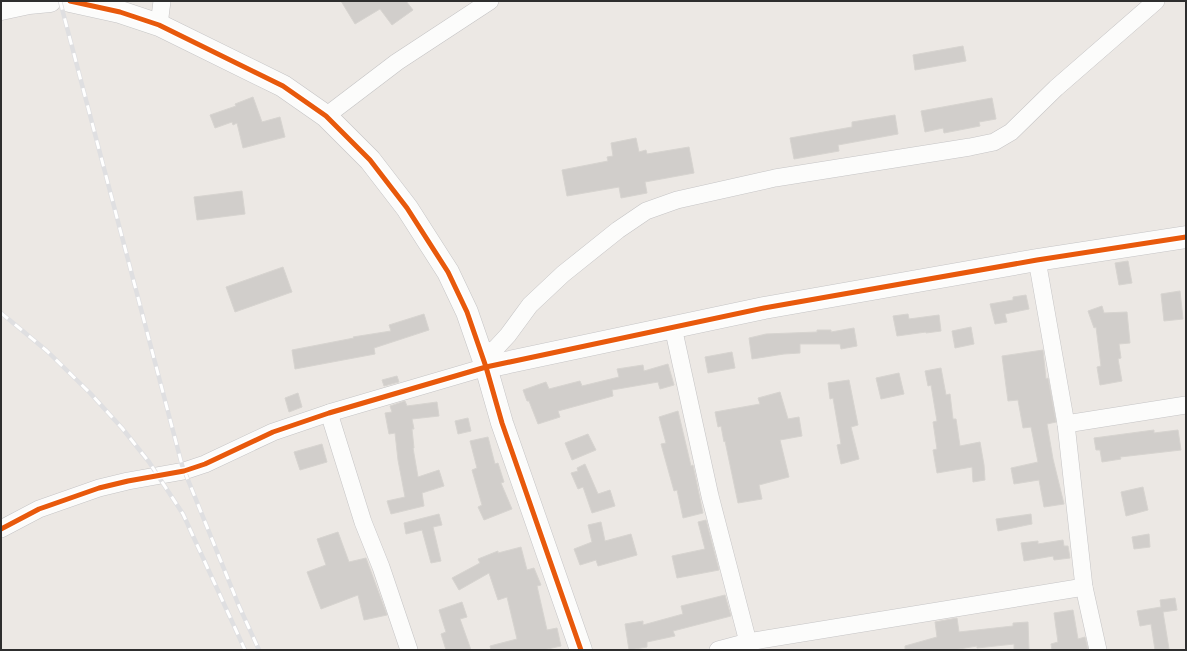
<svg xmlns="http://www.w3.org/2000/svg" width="1187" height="651" font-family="'DejaVu Sans',sans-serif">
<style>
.building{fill:#d1cecb;stroke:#d7d4d0}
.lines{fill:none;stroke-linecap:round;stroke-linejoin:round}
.street-casing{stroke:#c5c4c5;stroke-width:18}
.secondary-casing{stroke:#c5c4c5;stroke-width:23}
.street{stroke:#fcfcfb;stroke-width:17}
.secondary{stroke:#fcfcfb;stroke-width:22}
.rail-casing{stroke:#dfdfe1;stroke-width:4.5}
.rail{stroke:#fff;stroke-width:3;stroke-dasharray:9;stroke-linecap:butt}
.cycleway-casing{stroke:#fff;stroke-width:8}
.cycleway{stroke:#e8590c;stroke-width:5}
</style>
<rect width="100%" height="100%" fill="#ece8e4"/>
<g class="building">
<polygon points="341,1 406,1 413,10 392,25 380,9 355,24"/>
<polygon points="963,46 966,61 915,70 913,55"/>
<polygon points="253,97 262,122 280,117 285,137 243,148 237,123 233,125 232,122 215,128 210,115 236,106 235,104"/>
<polygon points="992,98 996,119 979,122 980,126 944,133 943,128 925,132 921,111"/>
<polygon points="895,115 898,134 838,145 839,151 794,159 790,138 852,127 852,122"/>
<polygon points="636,138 639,152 646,150 647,154 689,147 694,173 645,182 647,193 621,198 619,187 567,196 562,170 608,161 607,157 613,156 611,143"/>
<polygon points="242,191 245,214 197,220 194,197"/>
<polygon points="1128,261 1132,283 1119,285 1115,263"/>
<polygon points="283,267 292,292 235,312 226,287"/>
<polygon points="1180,291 1183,319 1164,321 1161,294"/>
<polygon points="1026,295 1029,309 1005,314 1007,322 995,324 990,304 1013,300 1013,297"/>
<polygon points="1102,306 1104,313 1127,312 1130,343 1119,344 1121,358 1118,359 1122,381 1100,385 1097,367 1101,366 1096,327 1094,328 1088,311"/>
<polygon points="424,314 429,330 374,348 375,354 295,369 292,350 354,338 353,337 391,331 389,325"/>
<polygon points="908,314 909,319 939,315 941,331 926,333 926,332 897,336 893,316"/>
<polygon points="971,327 974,344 955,348 952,331"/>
<polygon points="854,328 857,346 841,349 840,344 800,344 800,353 784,354 752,359 749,338 766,334 817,332 817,330 831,330 831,332"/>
<polygon points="1043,350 1046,379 1048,378 1056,422 1047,424 1053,459 1064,504 1044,507 1039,480 1014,484 1011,468 1038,462 1031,427 1023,428 1018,400 1008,401 1002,356"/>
<polygon points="732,352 735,368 708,373 705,357"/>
<polygon points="668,364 674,385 660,389 658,382 612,390 613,396 558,411 560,417 538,424 529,401 527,401 523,390 546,382 549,389 580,381 582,386 619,377 617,369 643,365 644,371"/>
<polygon points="941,368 946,395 950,394 953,419 956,419 960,446 980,442 984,465 985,480 973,482 972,467 937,473 933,450 937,449 933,422 937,421 931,385 928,386 925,371"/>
<polygon points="899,373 904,394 881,399 876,378"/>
<polygon points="397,376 399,382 384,386 382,380"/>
<polygon points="849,380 858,425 851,427 859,459 841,464 837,445 841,444 833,398 830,399 828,383"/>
<polygon points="780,392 788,419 799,417 802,436 780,440 789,477 759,485 762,499 738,503 725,441 724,442 721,426 718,427 715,412 760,404 758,398"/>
<polygon points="298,393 302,407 289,412 285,398"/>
<polygon points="405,401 407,406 437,402 439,416 412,419 414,429 412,429 414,448 413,448 418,477 439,470 444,486 422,493 424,506 391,514 387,501 405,497 398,460 395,433 389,434 385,413 392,412 390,406"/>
<polygon points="678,411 691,466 693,465 703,513 683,518 677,490 674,491 661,444 666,443 659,417"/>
<polygon points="468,418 471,431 458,434 455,421"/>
<polygon points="1154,430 1154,433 1178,430 1181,450 1120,457 1121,459 1102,462 1100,450 1096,450 1094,438"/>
<polygon points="588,434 596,450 572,460 565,443"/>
<polygon points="488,437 495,464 498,463 504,482 501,483 512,509 484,520 478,507 482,505 472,470 477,468 470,441"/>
<polygon points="322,444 327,462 300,470 294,452"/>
<polygon points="585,464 598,494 610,490 615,506 592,513 583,487 578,489 571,473 578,471 577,468"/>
<polygon points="1143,487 1148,510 1126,516 1121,492"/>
<polygon points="439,514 442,525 433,527 441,561 431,563 422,530 406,534 404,523"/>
<polygon points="1031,514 1032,524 998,531 996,519"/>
<polygon points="706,520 719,570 677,578 672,556 705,549 698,522"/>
<polygon points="601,522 605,541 631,534 637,555 598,566 596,560 580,565 574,549 592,542 588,525"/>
<polygon points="338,532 349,562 366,558 387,615 364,620 358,595 321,609 307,572 326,565 317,539"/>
<polygon points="1149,534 1150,547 1134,549 1132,537"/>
<polygon points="1063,540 1064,546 1068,546 1070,558 1054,560 1053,556 1024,561 1021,543 1038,541 1038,544"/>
<polygon points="521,547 527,570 534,568 541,585 537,586 547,630 557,628 561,646 543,650 491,650 490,646 517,639 507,597 498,600 489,573 459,590 452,578 480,563 478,559 498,551 498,553"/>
<polygon points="725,595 731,616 673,631 675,636 647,642 647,647 629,650 625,624 643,621 643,625 683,614 681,606"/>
<polygon points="1175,598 1177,610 1163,612 1169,649 1155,650 1151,624 1140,626 1137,611 1161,607 1160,600"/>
<polygon points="462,602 467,617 460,619 471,650 446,650 441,634 446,632 439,610"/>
<polygon points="1073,610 1078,639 1085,637 1088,650 1052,650 1051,644 1058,642 1054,613"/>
<polygon points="957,618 959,632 1013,626 1013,623 1028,622 1029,650 1014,650 1014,644 977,648 977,646 953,650 905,650 905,646 937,637 935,622"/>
</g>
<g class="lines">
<g class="street-casing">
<g id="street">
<polyline points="159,25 162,1"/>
<polyline points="326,116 397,62 490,1"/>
<polyline points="1037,260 1066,424 1084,587 1098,650"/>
<polyline points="673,327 710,496 748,642"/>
<polyline points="483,356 496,348 508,335 530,305 563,274 618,230 646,211 677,200 775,178 970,147 994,142 1011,132 1056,88 1156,1"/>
<polyline points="329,413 363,522 381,567 409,650"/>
<polyline points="1066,424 1186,405"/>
<polyline points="1,529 39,509 99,488 128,481 184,471 205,464 273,432 329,413 486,367"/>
<polyline points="718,650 748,642 1084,587"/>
</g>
</g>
<g class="secondary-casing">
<g id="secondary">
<polyline points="70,1 120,12 159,25 283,86 326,116 370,160 407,208 448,272 467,312 486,367 502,423 581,650"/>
<polyline points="1,9 29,3 50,1"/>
<polyline points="486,367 764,308 1037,260 1186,237"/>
</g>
</g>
<use href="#street" class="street"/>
<use href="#secondary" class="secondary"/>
<g class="rail-casing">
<g id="rail">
<polyline points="60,1 182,465 239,606 259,650"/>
<polyline points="1,313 47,351 90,393 122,428 149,462 183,514 245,650"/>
</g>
</g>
<use href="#rail" class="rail"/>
<g class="cycleway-casing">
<g id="cycleway">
<polyline points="70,1 120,12 159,25 283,86 326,116 370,160 407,208 448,272 467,312 486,367 502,423 581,650"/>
<polyline points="1,529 39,509 99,488 128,481 184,471 205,464 273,432 329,413 486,367 764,308 1037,260 1186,237"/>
</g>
</g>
<use href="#cycleway" class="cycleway"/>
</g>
<rect width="1187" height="651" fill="none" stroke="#2e2e2e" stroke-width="4"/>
</svg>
